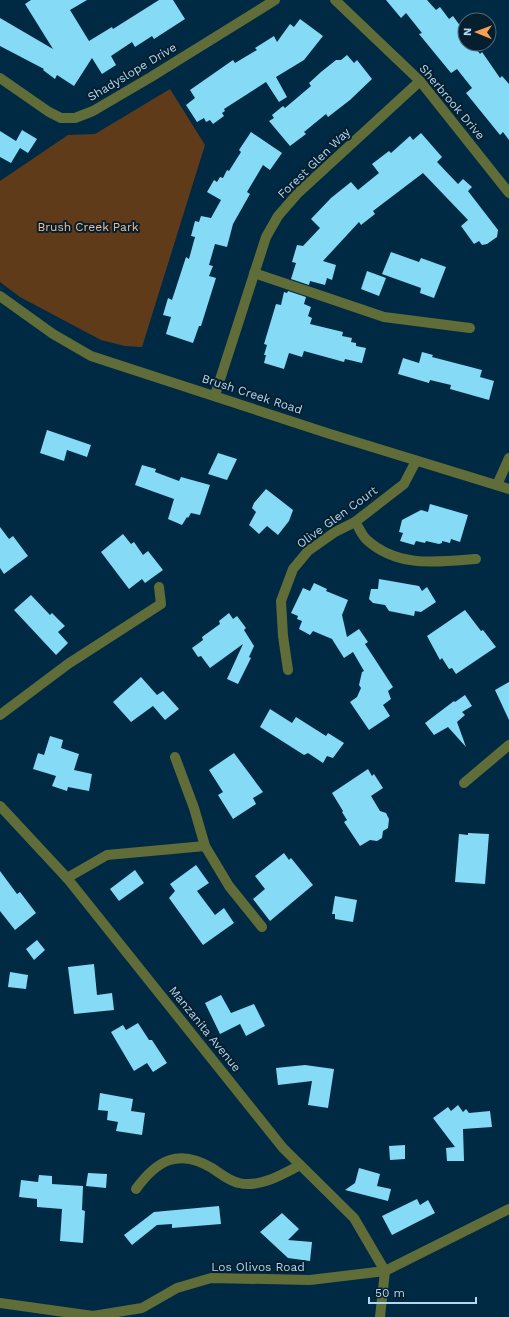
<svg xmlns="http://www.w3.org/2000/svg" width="509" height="1317" font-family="'Work Sans',sans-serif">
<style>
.green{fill:#603b1a}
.building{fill:#85dbf5}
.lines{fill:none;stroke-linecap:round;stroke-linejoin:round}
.minor{stroke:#616d38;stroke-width:10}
.labels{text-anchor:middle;stroke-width:4;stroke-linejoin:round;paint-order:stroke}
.street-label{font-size:12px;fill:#b2d7f2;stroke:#061f2f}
.park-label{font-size:12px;fill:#f4bd91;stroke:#061f2f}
</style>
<rect width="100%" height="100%" fill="#002a43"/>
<polygon class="green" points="170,89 205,145 142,347 125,346 101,340 20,297 0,282 0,181 68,135 95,134"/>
<g class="building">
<polygon points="31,0 87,0 70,10 89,41 112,27 113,29 159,0 173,0 185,19 154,39 152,36 135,47 132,42 111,56 116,65 102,74 92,58 74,86 57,75 55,79 43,70 44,69 0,46 0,18 53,49 25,4"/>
<polygon points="386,0 427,0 436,10 440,7 449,19 453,16 461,27 458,29 465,39 465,44 473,44 480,54 482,52 500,78 502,76 509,84 509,140 503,132 500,135 466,93 472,88 457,69 451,73 419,34 422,33 406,13 401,18"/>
<polygon points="300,19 323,36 304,60 276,77 287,97 279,102 266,82 224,109 225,111 222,113 224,116 213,124 210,120 206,122 204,118 197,122 186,105 195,98 190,90 233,60 235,63 257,50 255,48 274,36 277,42 290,24 294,27"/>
<polygon points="347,55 354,63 357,60 372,79 350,100 328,117 326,114 304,132 306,134 290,146 269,121 274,118 272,115 283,106 285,108 311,86 309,83 321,72 336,60 341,60"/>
<polygon points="22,130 37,139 28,153 20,148 11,163 0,157 0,131 16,141"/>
<polygon points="251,132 282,153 270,170 263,165 247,192 250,194 233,224 227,247 215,244 209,265 213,266 209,276 216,278 201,326 199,326 193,343 166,334 171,317 163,315 168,298 172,300 186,257 189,259 195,237 191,236 195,221 199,222 201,216 211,218 221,200 207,192 214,180 217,182 220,177 223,178 227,170 229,171 241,152 239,150"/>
<polygon points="421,133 442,157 437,162 458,184 463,179 472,187 468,191 498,230 497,237 487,244 482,245 479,241 474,244 461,226 468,220 423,173 373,211 375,214 361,225 359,222 323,261 336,265 332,280 327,278 325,285 310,281 309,285 291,279 296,263 292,262 297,245 303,246 320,228 311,219 331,198 351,182 358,190 379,173 372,164 389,151 391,153 410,136 413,140"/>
<polygon points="391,252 419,262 421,258 446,267 434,298 420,293 421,288 382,274"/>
<polygon points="367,271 386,278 379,296 361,289"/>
<polygon points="288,291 306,297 304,304 311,307 308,316 312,318 310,324 343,332 342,336 352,338 351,342 356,343 356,346 366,348 362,363 345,359 344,362 304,351 302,357 289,353 284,369 264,363 266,355 264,355 267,345 264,344 276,304 281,305 284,292 287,293"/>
<polygon points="422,352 433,355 432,357 482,370 480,377 494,381 489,400 450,389 451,385 430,380 429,383 398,374 403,358 419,363"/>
<polygon points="47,430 91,445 87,457 67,450 64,461 40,453"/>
<polygon points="218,453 237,459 227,480 208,474"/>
<polygon points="142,465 156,469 155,472 179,481 181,477 210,485 200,515 191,513 188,518 187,517 182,525 168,519 174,499 135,485"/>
<polygon points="266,489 293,510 289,521 278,535 267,526 259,534 249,525 256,512 252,508 254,503"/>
<polygon points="430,504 468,515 460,542 451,539 450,543 442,541 442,543 439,544 426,541 425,543 416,541 414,545 400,541 403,533 399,532 402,520 421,510 428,512"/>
<polygon points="0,527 9,539 13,536 28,556 4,574 0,568"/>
<polygon points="123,534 131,544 134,542 143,555 148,551 163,570 145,583 142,579 129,589 101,552"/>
<polygon points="379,579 419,586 422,591 427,587 436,602 421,612 415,611 414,616 389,611 385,605 373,603 369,599 371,589 378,589"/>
<polygon points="314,583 327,589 326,591 348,600 342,615 347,637 359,629 368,642 365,644 393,687 388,691 391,699 383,705 390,716 369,730 350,702 357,697 361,688 359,685 362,672 364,671 353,652 344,658 332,639 313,631 310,635 299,629 302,621 297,619 298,616 291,613 303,588 310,591"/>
<polygon points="31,595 50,615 52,613 65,626 58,632 68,643 56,655 14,610"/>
<polygon points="465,610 481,631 483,630 496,647 456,674 452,668 449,669 442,658 440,660 427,636"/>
<polygon points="229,613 233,619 237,616 246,628 244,630 254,646 249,657 251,658 238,684 227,679 243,644 210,668 201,656 198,657 192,648 203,640 202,637 220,624 219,621"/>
<polygon points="141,677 157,695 163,691 179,709 165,720 153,706 131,722 113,702"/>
<polygon points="509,682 509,720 495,690"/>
<polygon points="465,695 472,706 462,712 465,715 457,722 466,747 448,727 434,735 425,723 454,701 455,702"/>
<polygon points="270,709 292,723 296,717 326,736 328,733 344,743 333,758 327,756 323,763 308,753 304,755 260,727"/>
<polygon points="50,736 63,740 61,748 79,754 74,770 92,774 89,791 68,787 67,791 52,786 56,776 33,769 38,753 44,755"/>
<polygon points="234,753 263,792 253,798 256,804 233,819 218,795 223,792 209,770"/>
<polygon points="368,769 372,776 374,774 383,788 371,796 380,811 386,813 389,819 388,828 383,831 382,838 377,841 370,840 360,846 344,822 347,820 342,812 343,811 332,793"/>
<polygon points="468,833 489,834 485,884 455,882 459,834 468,835"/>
<polygon points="284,853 289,860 291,858 313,885 270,921 253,899 265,889 255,876"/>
<polygon points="196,865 209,883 197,891 215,915 224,908 234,923 203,945 169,898 175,891 170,884"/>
<polygon points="135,870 144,883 119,901 110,889"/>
<polygon points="0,871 17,894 20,892 36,913 15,930 0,911"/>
<polygon points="335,896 357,900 353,922 335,919 335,914 332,914"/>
<polygon points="37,940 45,950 34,960 26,949"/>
<polygon points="94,964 97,995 112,993 114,1010 74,1014 68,967"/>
<polygon points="10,972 28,975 26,989 8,987"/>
<polygon points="221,995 231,1013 254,1004 265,1026 246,1036 240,1024 220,1034 205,1003"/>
<polygon points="138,1023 149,1040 152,1040 167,1063 153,1072 147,1063 134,1071 111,1032 123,1025 126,1030"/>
<polygon points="305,1065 334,1069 328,1108 308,1105 312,1081 278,1085 276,1068"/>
<polygon points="100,1093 133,1099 131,1111 145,1113 142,1135 116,1131 118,1122 107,1120 108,1111 98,1110"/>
<polygon points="458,1105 463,1112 466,1109 469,1113 490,1111 492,1127 463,1129 464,1161 447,1161 446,1148 455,1147 433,1118 448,1107 451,1111"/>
<polygon points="405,1145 405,1159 390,1160 389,1146"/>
<polygon points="359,1168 380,1174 377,1186 391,1189 388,1201 345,1190 355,1183"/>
<polygon points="88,1173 107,1174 106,1188 86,1186"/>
<polygon points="39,1175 52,1176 52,1184 83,1186 82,1210 85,1211 83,1243 60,1241 62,1209 37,1207 37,1199 19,1197 21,1180 38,1182"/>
<polygon points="417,1199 420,1205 428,1200 435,1213 392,1235 382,1216"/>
<polygon points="219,1206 221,1224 172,1228 172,1224 157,1225 132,1245 124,1235 154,1212"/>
<polygon points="282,1213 299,1229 288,1240 312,1242 310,1261 288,1258 260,1232"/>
</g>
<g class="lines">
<g class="minor">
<polyline points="335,0 420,81 509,193"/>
<polyline points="0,78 49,112 61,118 75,118 93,111 151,77 275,0"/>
<polyline points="254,273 384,317 470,328"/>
<polyline points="0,296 53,334 91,356 330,434 509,489"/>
<polyline points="215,395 266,237 278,216 298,193 420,81"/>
<polyline points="497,485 509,458"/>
<path d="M355 522C359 527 362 536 367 540 398 568 437 562 476 559"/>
<polyline points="288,670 283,636 281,601 293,569 308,551 335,532 355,522 404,484 416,461"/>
<polyline points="0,715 68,664 161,604 159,587"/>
<polyline points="175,757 194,808 205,846 229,886 262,927"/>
<polyline points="464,783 509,745"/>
<polyline points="0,806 67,878 283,1148 354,1218 385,1271 380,1317"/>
<polyline points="67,878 107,855 205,846"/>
<path d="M136 1189C157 1160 179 1148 212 1168 221 1174 229 1181 239 1183 260 1188 283 1174 300 1165"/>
<polyline points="0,1303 93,1316 142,1308 177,1288 211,1278 310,1280 385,1271 509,1209"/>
</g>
</g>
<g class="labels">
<g class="street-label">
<text transform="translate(132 72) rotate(-31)" y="4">Shadyslope Drive</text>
<text transform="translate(452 102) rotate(50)" y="4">Sherbrook Drive</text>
<text transform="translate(314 163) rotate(-44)" y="4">Forest Glen Way</text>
<text transform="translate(252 394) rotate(18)" y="4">Brush Creek Road</text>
<text transform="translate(337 517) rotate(-36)" y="4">Olive Glen Court</text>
<text transform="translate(205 1029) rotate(51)" y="4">Manzanita Avenue</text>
<text x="258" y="1271">Los Olivos Road</text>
</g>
<g class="park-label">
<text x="88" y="231">Brush Creek Park</text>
</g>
</g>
<g transform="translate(477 32) rotate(271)"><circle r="19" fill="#061f2f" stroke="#4b697d"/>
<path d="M0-3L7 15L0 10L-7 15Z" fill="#fa9f4e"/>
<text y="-6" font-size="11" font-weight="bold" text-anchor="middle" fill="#b2d7f2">N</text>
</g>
<path d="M369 1297v6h107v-6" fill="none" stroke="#b2d7f2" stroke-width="2"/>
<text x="375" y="1297" font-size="12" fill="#b2d7f2" stroke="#061f2f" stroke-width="3" paint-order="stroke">50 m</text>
</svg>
